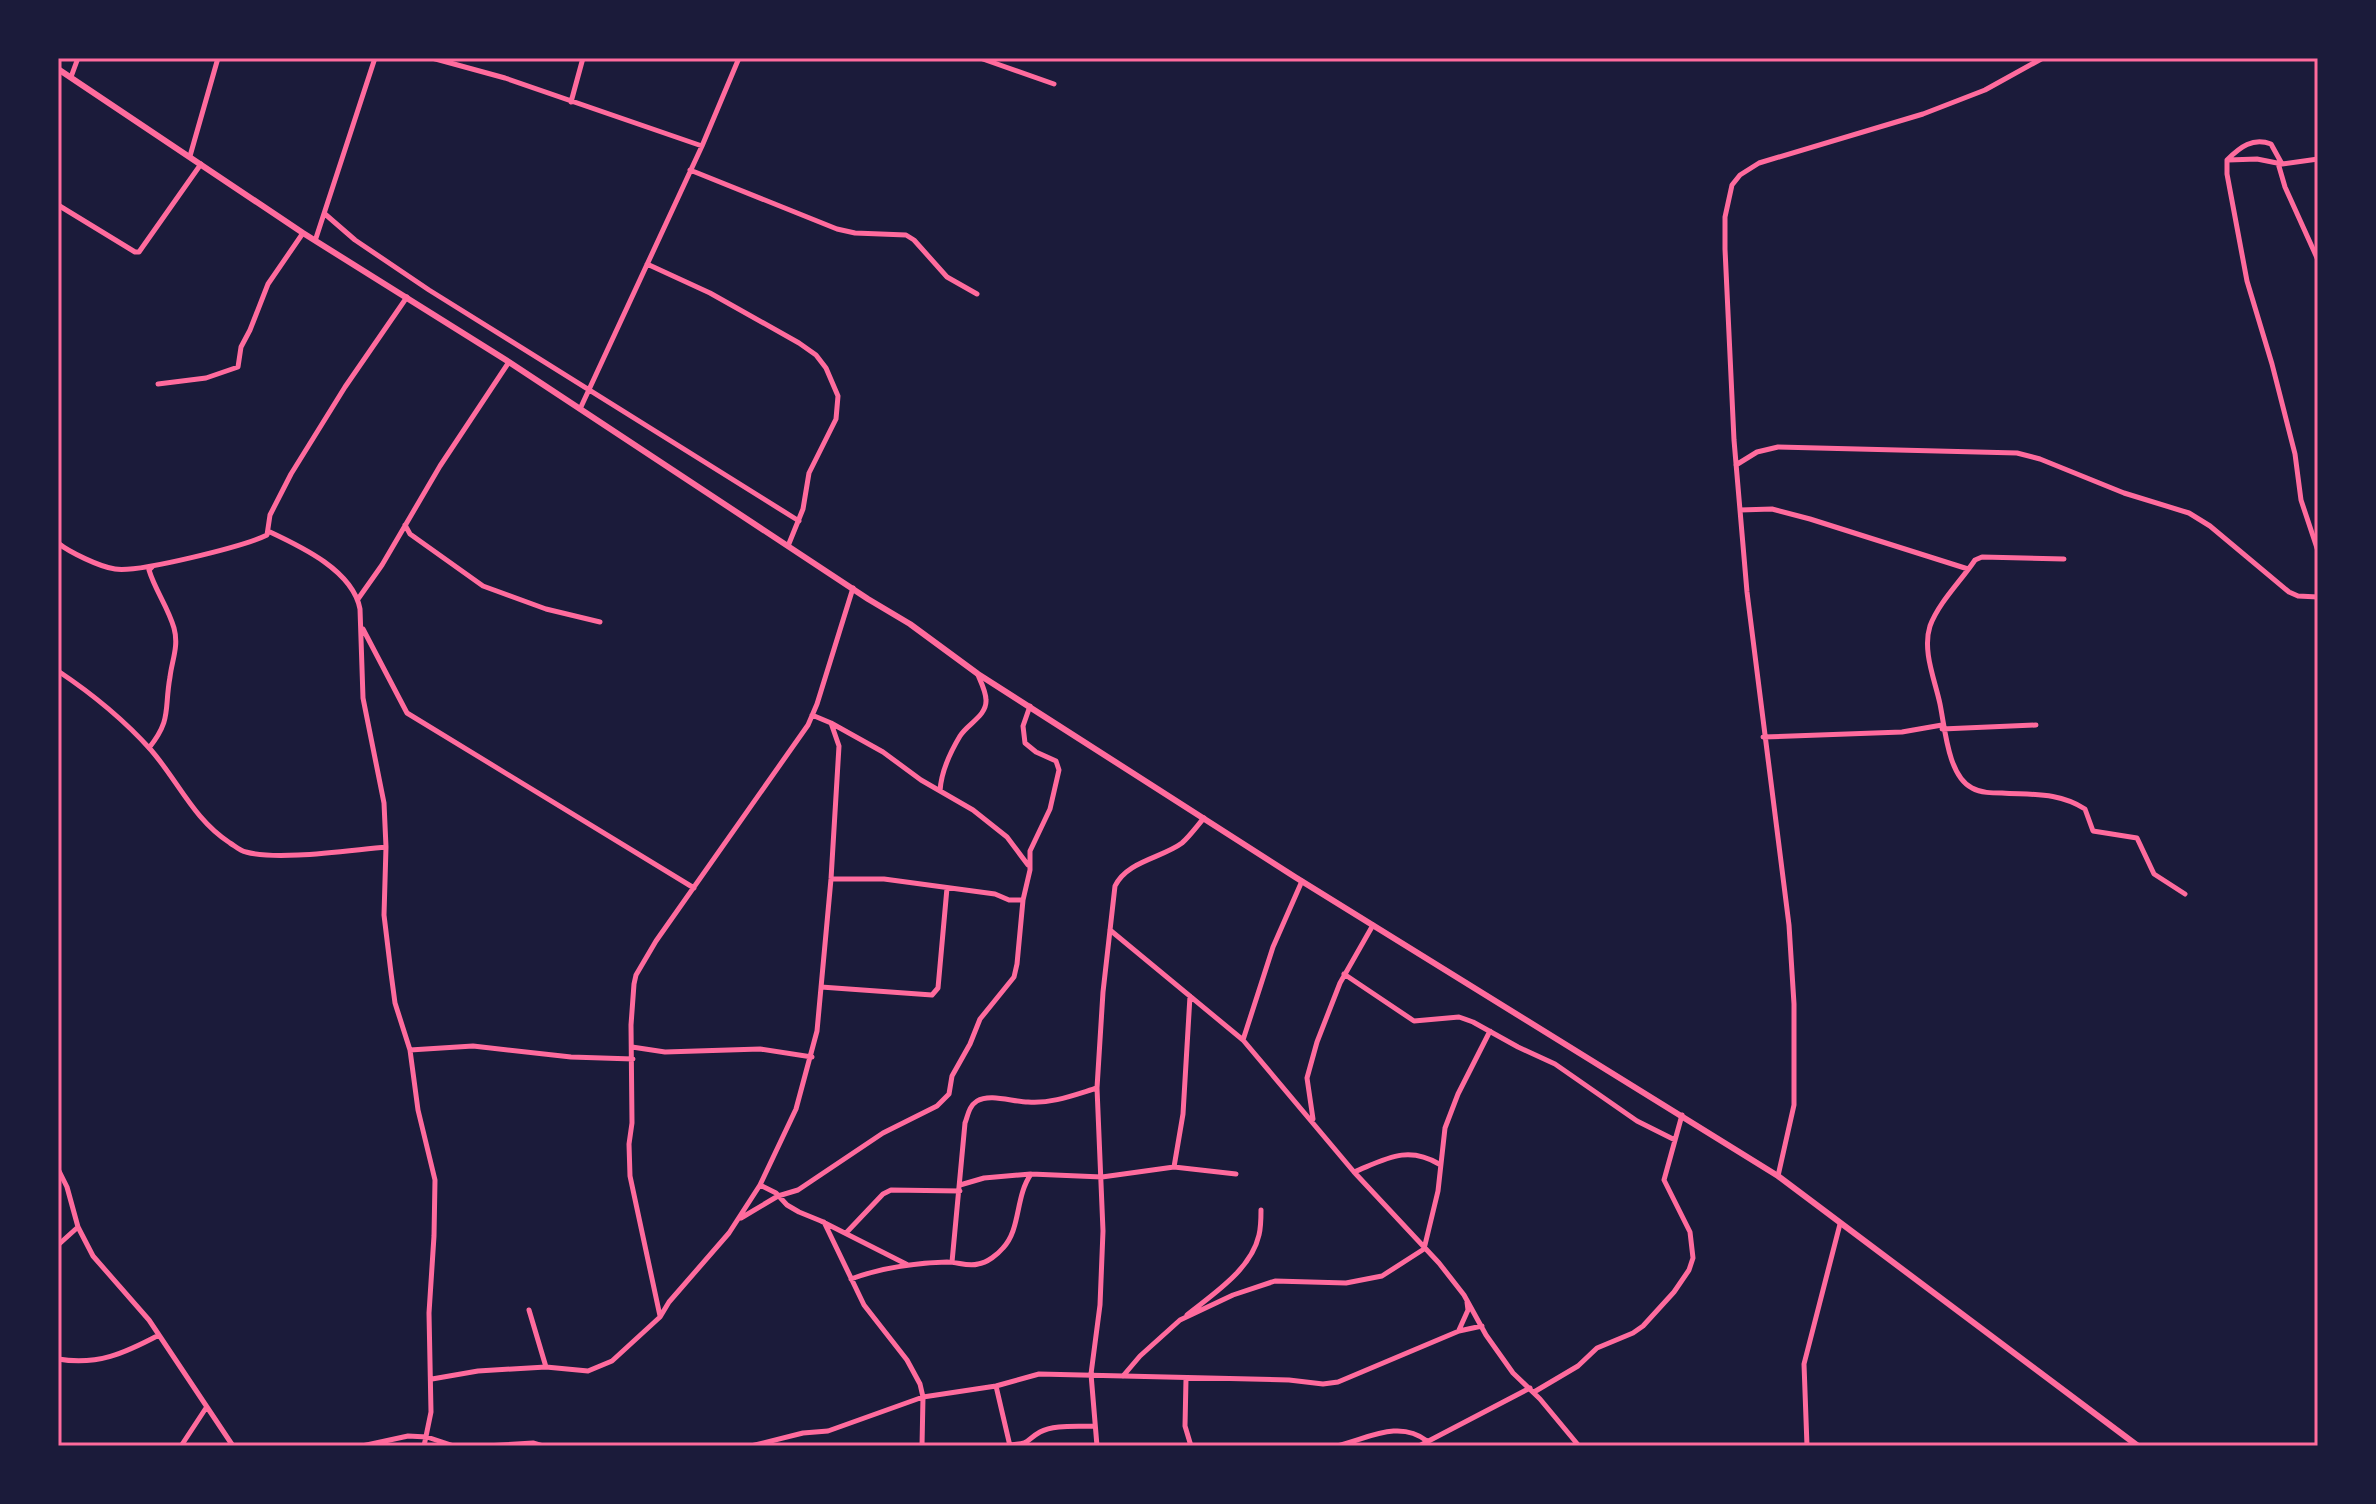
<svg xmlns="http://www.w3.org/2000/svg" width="2376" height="1504" viewBox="0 0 2376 1504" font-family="Raleway,sans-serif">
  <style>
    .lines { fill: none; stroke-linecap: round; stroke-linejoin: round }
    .minor { stroke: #ff6b9d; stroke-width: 5 }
    .tertiary { stroke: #ff6b9d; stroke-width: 6 }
    .neatline { fill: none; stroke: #ff6b9d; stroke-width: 3 }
  </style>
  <rect width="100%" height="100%" fill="#1b1b3a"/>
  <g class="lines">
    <path class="minor" d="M432 58 505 78 702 146
      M980 58 1054 84
      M71 77 78 58
      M571 102 583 58
      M190 156 218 58
      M2228 160 2257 159 2282 164 2318 159
      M2278 163 2285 187 2318 260
      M2282 164 2271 144C2253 137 2240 147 2227 160V174L2247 281 2272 364 2295 454 2301 500 2318 551
      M690 170 837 229 855 233 906 235 914 240 947 277 977 294
      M58 205 135 252H139L201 164
      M325 214 355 240 429 290 799 521
      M316 238 375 58
      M647 264 710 293 799 343 816 355 826 368 838 396 836 419 809 473 803 509 788 546
      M158 384 206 378 238 367 241 347 250 330 268 284 303 233
      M580 409 702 146 739 58
      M1736 465 1757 452 1778 447 2017 453 2040 459 2124 493 2189 513 2210 526 2289 592 2298 596 2318 597
      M1740 510 1772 509 1810 519 1968 569
      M405 525 410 534 483 586 546 609 600 622
      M270 532C302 547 353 571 360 609L363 698 384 803 386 847 384 915 391 973 395 1003 410 1050 418 1110 435 1180 434 1236 429 1313 431 1412 424 1446
      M58 543C69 552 100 567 115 569 138 573 245 546 267 535L270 515 291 474 345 387 407 297
      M2064 559 1982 557 1975 560C1961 581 1939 602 1930 626 1922 651 1935 680 1940 704 1945 728 1948 776 1972 788 1981 793 1992 793 2002 793 2033 795 2058 792 2085 809L2093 831 2137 838 2154 874 2185 894
      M358 599 382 565 440 466 509 362
      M363 629 407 713 694 888
      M58 671C91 693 125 721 151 750 178 781 194 820 230 843 235 846 240 851 246 852 278 861 350 850 386 847
      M831 723 883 752 921 780 973 810 1007 837 1028 865
      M1942 729 2036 725
      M1763 737 1902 732 1942 725
      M149 748C172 719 164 710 170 677 172 660 179 646 174 628 168 607 155 590 149 570L152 567
      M940 791C941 773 951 751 960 736 967 724 987 716 986 700 986 692 981 682 978 675
      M831 879H884L995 894 1009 900H1023
      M1110 930 1243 1040 1354 1172 1439 1263 1464 1295 1486 1335 1513 1373 1540 1399 1579 1446
      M1344 974 1414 1021 1459 1017 1473 1022 1518 1047 1555 1064 1637 1121 1675 1140
      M821 987 932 995 938 988 947 888
      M1243 1040 1273 947 1302 881
      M632 1047 665 1052 760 1049 812 1057
      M410 1050 473 1046 571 1057 633 1059
      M1313 1119 1307 1078 1317 1042 1340 983 1373 925
      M1174 1167 1236 1174
      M58 1169 67 1187 78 1227 93 1256 149 1320 233 1446
      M1354 1172C1386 1159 1407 1145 1439 1164
      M1778 1176 1794 1105V1004L1789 925 1747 592 1734 440 1725 249V217L1732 185 1740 175 1759 163 1923 114 1985 90 2043 58
      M760 1185 776 1193 787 1205 799 1212 821 1221 906 1264
      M960 1185 984 1178 1031 1174
      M741 1218 778 1196 798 1190 883 1133 937 1106 949 1094 952 1076 970 1044 980 1019 1014 977 1017 964 1023 900 1030 870V851L1050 809 1059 770 1056 761 1036 752 1025 743 1023 726 1030 706
      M824 1222 864 1305 907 1360 920 1384 923 1397 922 1446
      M846 1233 883 1194 891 1190 960 1191
      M58 1245 78 1227
      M952 1262 965 1123C968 1115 969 1106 977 1101 990 1093 1013 1102 1028 1102 1051 1104 1074 1095 1097 1088
      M851 1279C883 1267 913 1263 947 1262 958 1262 968 1267 978 1264 987 1263 998 1254 1003 1248 1021 1229 1015 1197 1031 1174L1102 1177 1174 1167 1183 1114 1190 996
      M529 1310 546 1367
      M1187 1315C1213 1294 1251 1270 1259 1235 1261 1227 1261 1218 1261 1210
      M660 1316 630 1176 629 1144 632 1123 631 1025 634 984 636 975 656 941 808 725 817 704 853 588
      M1459 1330 1468 1310 1467 1302
      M58 1359C97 1366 125 1353 159 1335
      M1123 1376 1140 1356 1180 1320 1233 1295 1275 1281 1346 1283 1382 1276 1424 1249 1438 1191 1445 1128 1458 1094 1490 1031
      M432 1379 478 1371 546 1367 588 1371 612 1361 660 1317 669 1302 729 1233 760 1185 796 1109 817 1031 831 879 839 746 831 723 812 715
      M1186 1379 1185 1426 1191 1446
      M996 1386 1010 1446
      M1534 1392 1578 1366 1597 1348 1633 1333 1643 1326 1674 1292 1689 1270 1693 1258 1690 1232 1664 1180 1682 1115
      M1010 1445C1033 1443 1024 1441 1040 1432 1054 1424 1079 1427 1094 1426
      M181 1446 206 1408
      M362 1446 408 1436 427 1437 454 1446
      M486 1446 533 1443 543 1446
      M751 1446 803 1433 828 1431 923 1397 996 1386 1039 1374 1289 1380 1323 1384 1338 1382 1459 1331 1482 1326
      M1097 1446 1091 1374 1100 1305 1103 1231 1097 1088 1103 992 1115 886C1127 861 1162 858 1182 843 1190 836 1197 826 1204 818
      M1336 1446C1367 1439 1399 1419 1427 1441
      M1419 1446 1530 1388
      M1807 1446 1804 1364 1840 1224"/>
    <path class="tertiary" d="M58 69 303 233 509 362 868 599 910 624 978 674 1295 877 1778 1176 2138 1446"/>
  </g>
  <rect width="2376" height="1504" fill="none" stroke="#1b1b3a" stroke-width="120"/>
  <rect x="60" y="60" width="2256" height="1384" class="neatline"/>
</svg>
